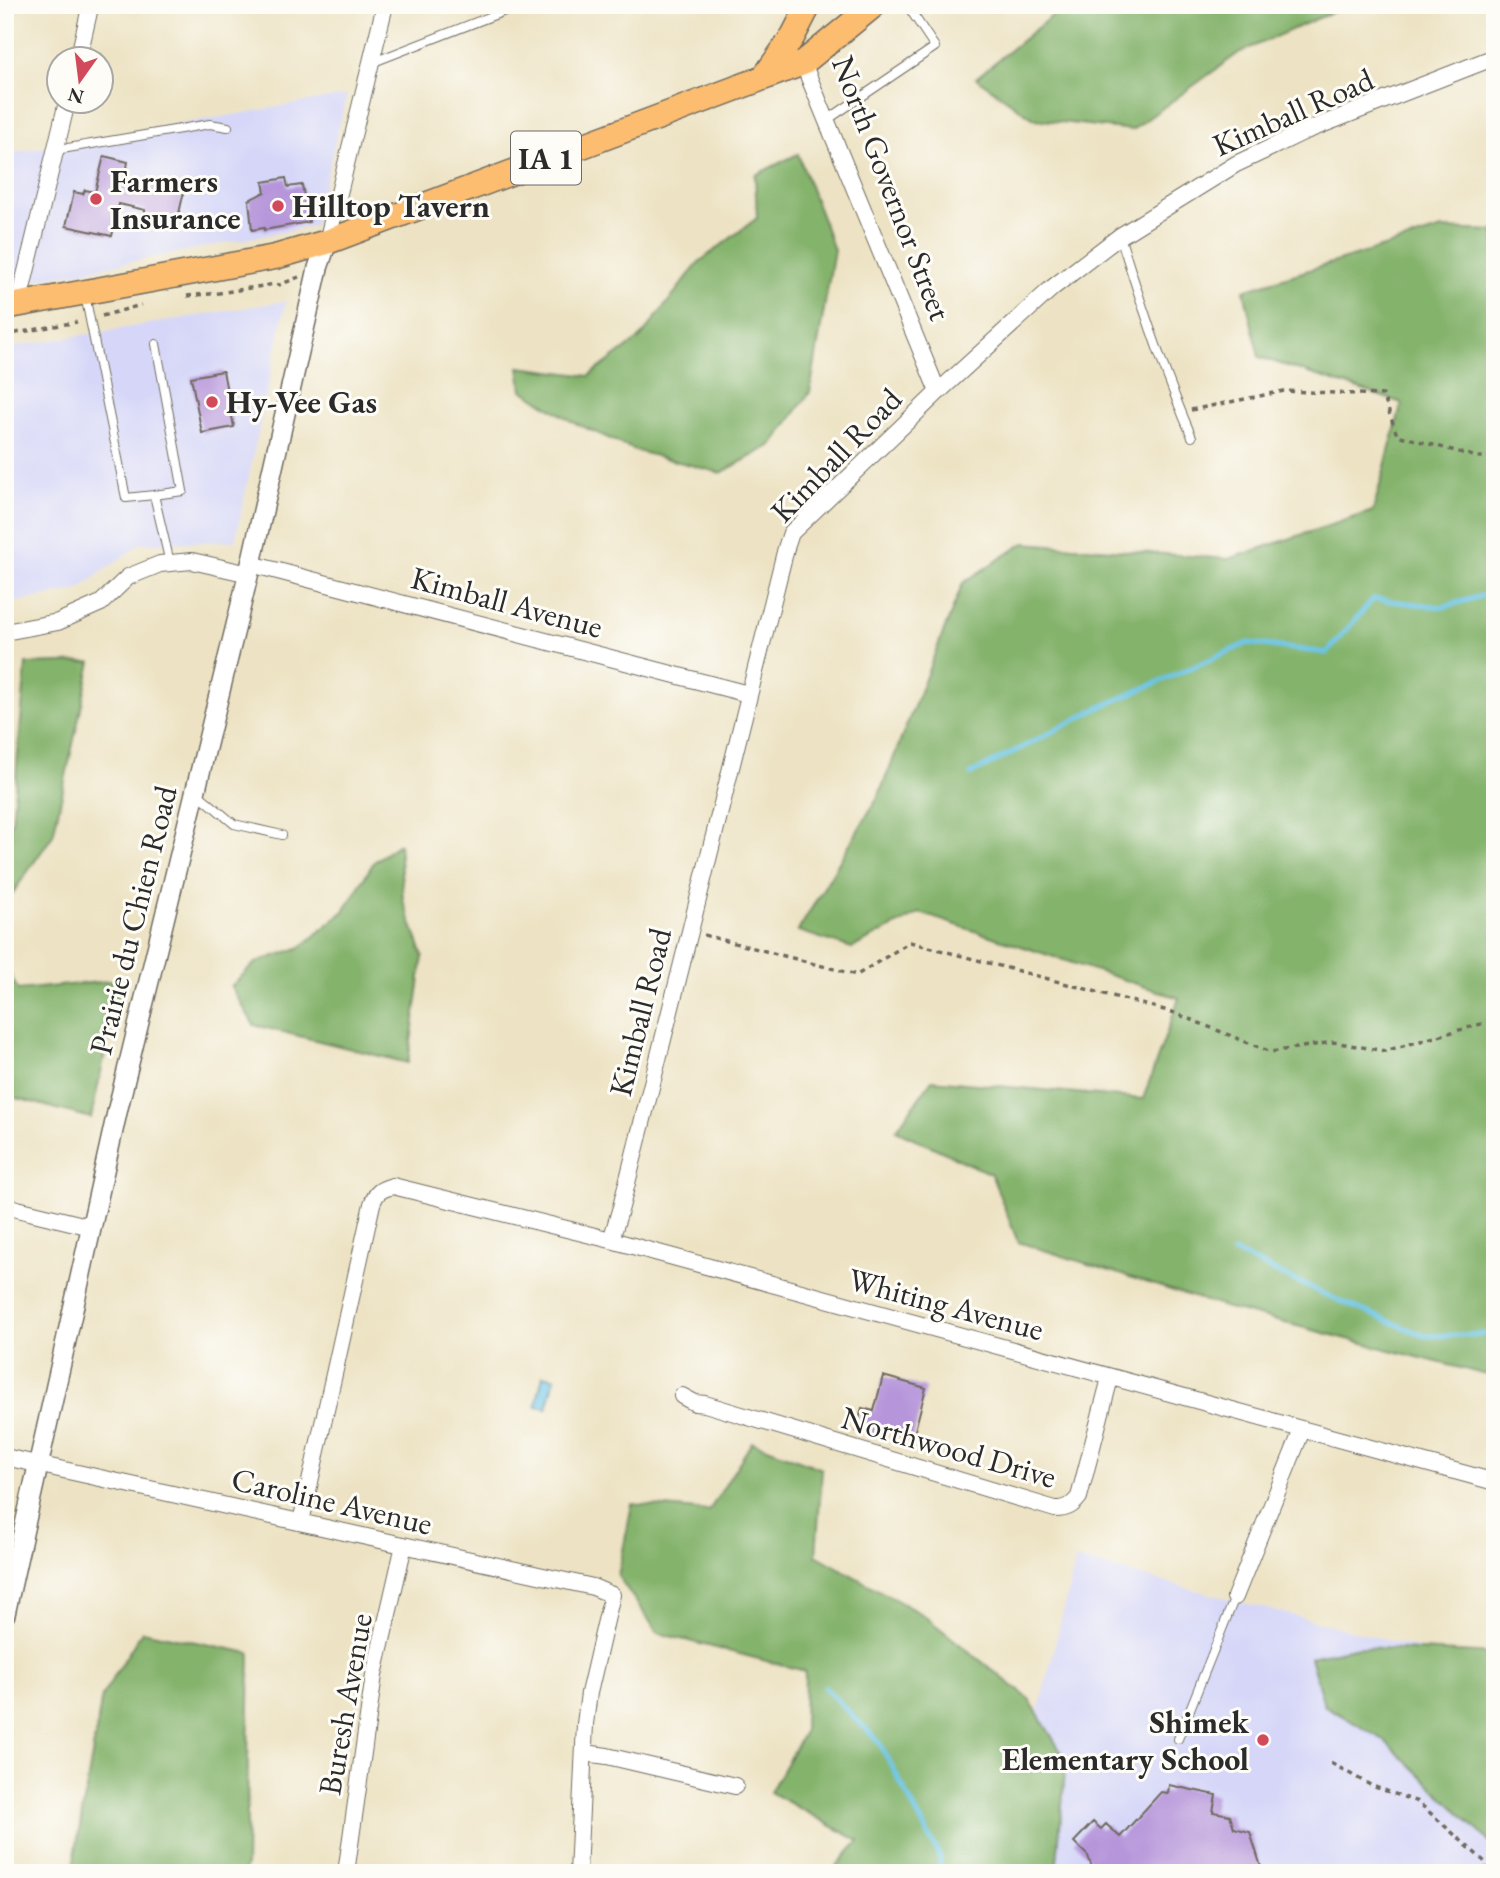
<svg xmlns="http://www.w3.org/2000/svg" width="1500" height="1878" viewBox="0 0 1500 1878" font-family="'EB Garamond',serif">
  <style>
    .built { fill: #d6d7f8 }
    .forest { fill: #84b36c; stroke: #586f4c; stroke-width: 2 }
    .water { fill: #69c5e7; stroke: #4a7889; stroke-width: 2 }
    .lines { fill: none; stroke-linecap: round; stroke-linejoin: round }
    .stream { stroke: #69c5e7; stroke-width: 5 }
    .building { fill: #b695da }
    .service-casing { stroke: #6f6b61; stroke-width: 10 }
    .minor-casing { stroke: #6f6b61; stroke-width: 18 }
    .tertiary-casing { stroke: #6f6b61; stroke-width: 22 }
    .primary-casing { stroke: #6f6b61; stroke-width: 27 }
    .path { stroke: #6f6b61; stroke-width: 3.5; stroke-dasharray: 5 5; stroke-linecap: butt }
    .service { stroke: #fff; stroke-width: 8 }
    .minor { stroke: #fff; stroke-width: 16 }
    .tertiary { stroke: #fff; stroke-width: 19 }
    .primary { stroke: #fcbd6f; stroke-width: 24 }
    .poi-dot { fill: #d1495b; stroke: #fdfcf7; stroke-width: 2.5 }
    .labels { text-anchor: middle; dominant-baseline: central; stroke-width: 6; stroke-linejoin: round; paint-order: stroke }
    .shield { fill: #fdfcf7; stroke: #6a6a68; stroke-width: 2 }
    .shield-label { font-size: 30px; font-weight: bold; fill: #2b2b2b }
    .street-label { font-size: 32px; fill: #2b2b2b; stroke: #fdfcf7 }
    .poi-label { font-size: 32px; font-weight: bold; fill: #2b2b2b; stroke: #fdfcf7; text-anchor: start }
  </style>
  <rect width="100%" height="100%" fill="#fdfcf7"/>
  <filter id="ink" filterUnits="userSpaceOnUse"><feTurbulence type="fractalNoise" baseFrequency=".0143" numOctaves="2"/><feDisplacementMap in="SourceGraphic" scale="14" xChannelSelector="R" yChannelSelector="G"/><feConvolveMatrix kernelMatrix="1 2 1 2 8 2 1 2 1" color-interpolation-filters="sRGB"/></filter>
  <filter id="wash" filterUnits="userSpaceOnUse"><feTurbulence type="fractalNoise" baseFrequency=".00686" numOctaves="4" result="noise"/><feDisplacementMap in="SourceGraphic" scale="28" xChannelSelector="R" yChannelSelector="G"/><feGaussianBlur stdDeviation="1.57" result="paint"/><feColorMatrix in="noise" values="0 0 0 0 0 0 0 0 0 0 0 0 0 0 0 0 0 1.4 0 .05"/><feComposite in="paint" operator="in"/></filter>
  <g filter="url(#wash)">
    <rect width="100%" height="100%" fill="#ede3c4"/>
    <path class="built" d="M347 95 314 226 5 286V154Z
      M286 301 235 541 141 543 78 590 5 604V348Z
      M1076 1559 1495 1668V1873H999Z"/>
    <path class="forest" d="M1065 5H1349L1240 52 1132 130 1034 119 976 78Z
      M798 154 834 250 810 392 772 445 721 473 637 451 573 422 522 390 519 367 589 376 641 337 698 263 757 218 755 175Z
      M1442 229 1495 231V1377L1231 1309 1018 1242 991 1174 896 1130 932 1080 1143 1099 1179 998 920 913 852 948 798 931 879 795 963 583 1024 543 1229 559 1373 511 1402 403 1259 357 1244 290Z
      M91 662 53 835 5 904V829L12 822 26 664Z
      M399 844 403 900 423 956 408 1063 254 1025 231 987 255 963 301 947 344 911 374 862Z
      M5 965 18 990 121 980 91 1118 5 1095Z
      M752 1442 822 1469 816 1555 923 1615 1029 1699 1066 1760 1056 1873H830L859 1841 770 1792 804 1732 805 1671 658 1633 618 1576 632 1504 709 1511Z
      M142 1631 250 1653 246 1866 243 1873H72L102 1696Z
      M1359 1647 1495 1654V1847L1385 1741 1324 1705 1310 1657Z"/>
    <path class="water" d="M543 1375 555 1378 547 1408 536 1406Z"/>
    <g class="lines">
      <path class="stream" d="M971 774 1096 709 1248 643 1327 653 1373 599 1443 607 1495 592
        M1234 1252 1335 1299 1425 1336 1495 1334
        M825 1688 879 1742 940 1857 939 1873"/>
    </g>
    <g id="blocks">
      <path class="building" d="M104 156 128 162 125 178 184 191 178 218 145 214V210L119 204 112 236 66 226 74 192 83 194 85 190 95 192Z
        M286 178 288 187 302 185 309 222 264 230V228L252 230 249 200 265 192 263 182Z
        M223 371 234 427 202 433 191 377Z
        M883 1376 926 1388 913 1438 880 1429 878 1437 856 1431 862 1408 874 1411Z
        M1169 1785 1216 1795 1213 1812 1230 1815 1234 1828 1250 1832 1263 1873H1094L1088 1856 1074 1842 1093 1822 1101 1829 1106 1824 1120 1837 1161 1792 1168 1793Z"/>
    </g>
  </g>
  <g filter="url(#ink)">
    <use href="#blocks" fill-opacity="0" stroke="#6f6b61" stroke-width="2"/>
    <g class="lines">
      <g class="service-casing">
        <path id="service" d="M371 63 520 5
          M827 120 935 47 907 5
          M56 150 210 124 228 127
          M1120 236C1141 304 1163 371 1192 437
          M85 295 126 498 154 495 170 563
          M154 495 183 491 156 344
          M196 792 234 824 282 835
          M1178 1739 1235 1597"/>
      </g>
      <g class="minor-casing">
        <path id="minor" d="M78 60 89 12
          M803 63 938 392
          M327 242 385 5
          M18 305 67 102
          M251 564 748 694
          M5 632 58 622 101 603 128 577 160 564 192 561 249 574
          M5 1206 91 1227
          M611 1240 621 1207 786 548 791 533 938 392 1052 288 1120 236 1236 164 1270 148 1303 132 1495 57
          M682 1396 695 1403 705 1404 1055 1509C1067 1509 1072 1506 1079 1497L1110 1378
          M5 1457 593 1587 612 1595 589 1693 585 1724 578 1873
          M301 1522 372 1204C376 1192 381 1189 393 1186L611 1240 1495 1482
          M1235 1597 1302 1430
          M585 1753 607 1756 735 1786
          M346 1873 374 1675 404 1545"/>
      </g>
      <g class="tertiary-casing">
        <path id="tertiary" d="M5 1614 118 1108 251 564 318 268 327 242"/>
      </g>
      <g class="primary-casing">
        <path id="primary" d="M765 76 793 36 809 5
          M5 307 275 257 327 242 803 63 874 5"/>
      </g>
      <path class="path" d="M187 296 219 293 275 284 279 285 299 277
        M102 316 141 305
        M5 335 77 322
        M1191 410 1284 391 1383 395 1397 435 1477 457H1495
        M704 935 857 975 910 942 1172 1012 1271 1052 1333 1042 1385 1051 1495 1020
        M1331 1763 1372 1786 1418 1802 1485 1862 1487 1873"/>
      <use href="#service" class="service"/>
      <use href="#minor" class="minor"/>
      <use href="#tertiary" class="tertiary"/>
      <use href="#primary" class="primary"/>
    </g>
  </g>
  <g class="poi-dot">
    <circle cx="96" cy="199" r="7"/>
    <circle cx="278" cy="206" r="7"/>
    <circle cx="212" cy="402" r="7"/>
    <circle cx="1263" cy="1740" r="7"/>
  </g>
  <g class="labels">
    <rect class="shield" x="511" y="131.5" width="70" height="53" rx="5"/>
    <g class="shield-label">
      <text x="546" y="158">IA 1</text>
    </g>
    <g class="street-label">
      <text transform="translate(1293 112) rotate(-24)">Kimball Road</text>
      <text transform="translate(892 188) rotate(69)">North Governor Street</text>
      <text transform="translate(836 455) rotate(-46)">Kimball Road</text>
      <text transform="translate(507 602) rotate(15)">Kimball Avenue</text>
      <text transform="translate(133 920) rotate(-76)">Prairie du Chien Road</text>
      <text transform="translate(640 1012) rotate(-76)">Kimball Road</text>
      <text transform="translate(946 1304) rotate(15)">Whiting Avenue</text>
      <text transform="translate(949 1447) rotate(16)">Northwood Drive</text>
      <text transform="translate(332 1501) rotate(13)">Caroline Avenue</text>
      <text transform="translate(345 1704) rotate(-80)">Buresh Avenue</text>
    </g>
    <g class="poi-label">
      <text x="110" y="181">Farmers<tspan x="110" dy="37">Insurance</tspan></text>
      <text x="292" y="206">Hilltop Tavern</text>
      <text x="226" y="402">Hy-Vee Gas</text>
      <text x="1249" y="1722" text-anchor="end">Shimek<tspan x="1249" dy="37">Elementary School</tspan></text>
    </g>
  </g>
  <rect width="1500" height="1878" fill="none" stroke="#fdfcf7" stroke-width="28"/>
  <g transform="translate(80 80) rotate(194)"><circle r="33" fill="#fdfcf7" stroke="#a9a8a5" stroke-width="2"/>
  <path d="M0-5L12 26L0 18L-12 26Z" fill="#d1495b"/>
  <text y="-10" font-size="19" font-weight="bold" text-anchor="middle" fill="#2b2b2b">N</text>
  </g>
</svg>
